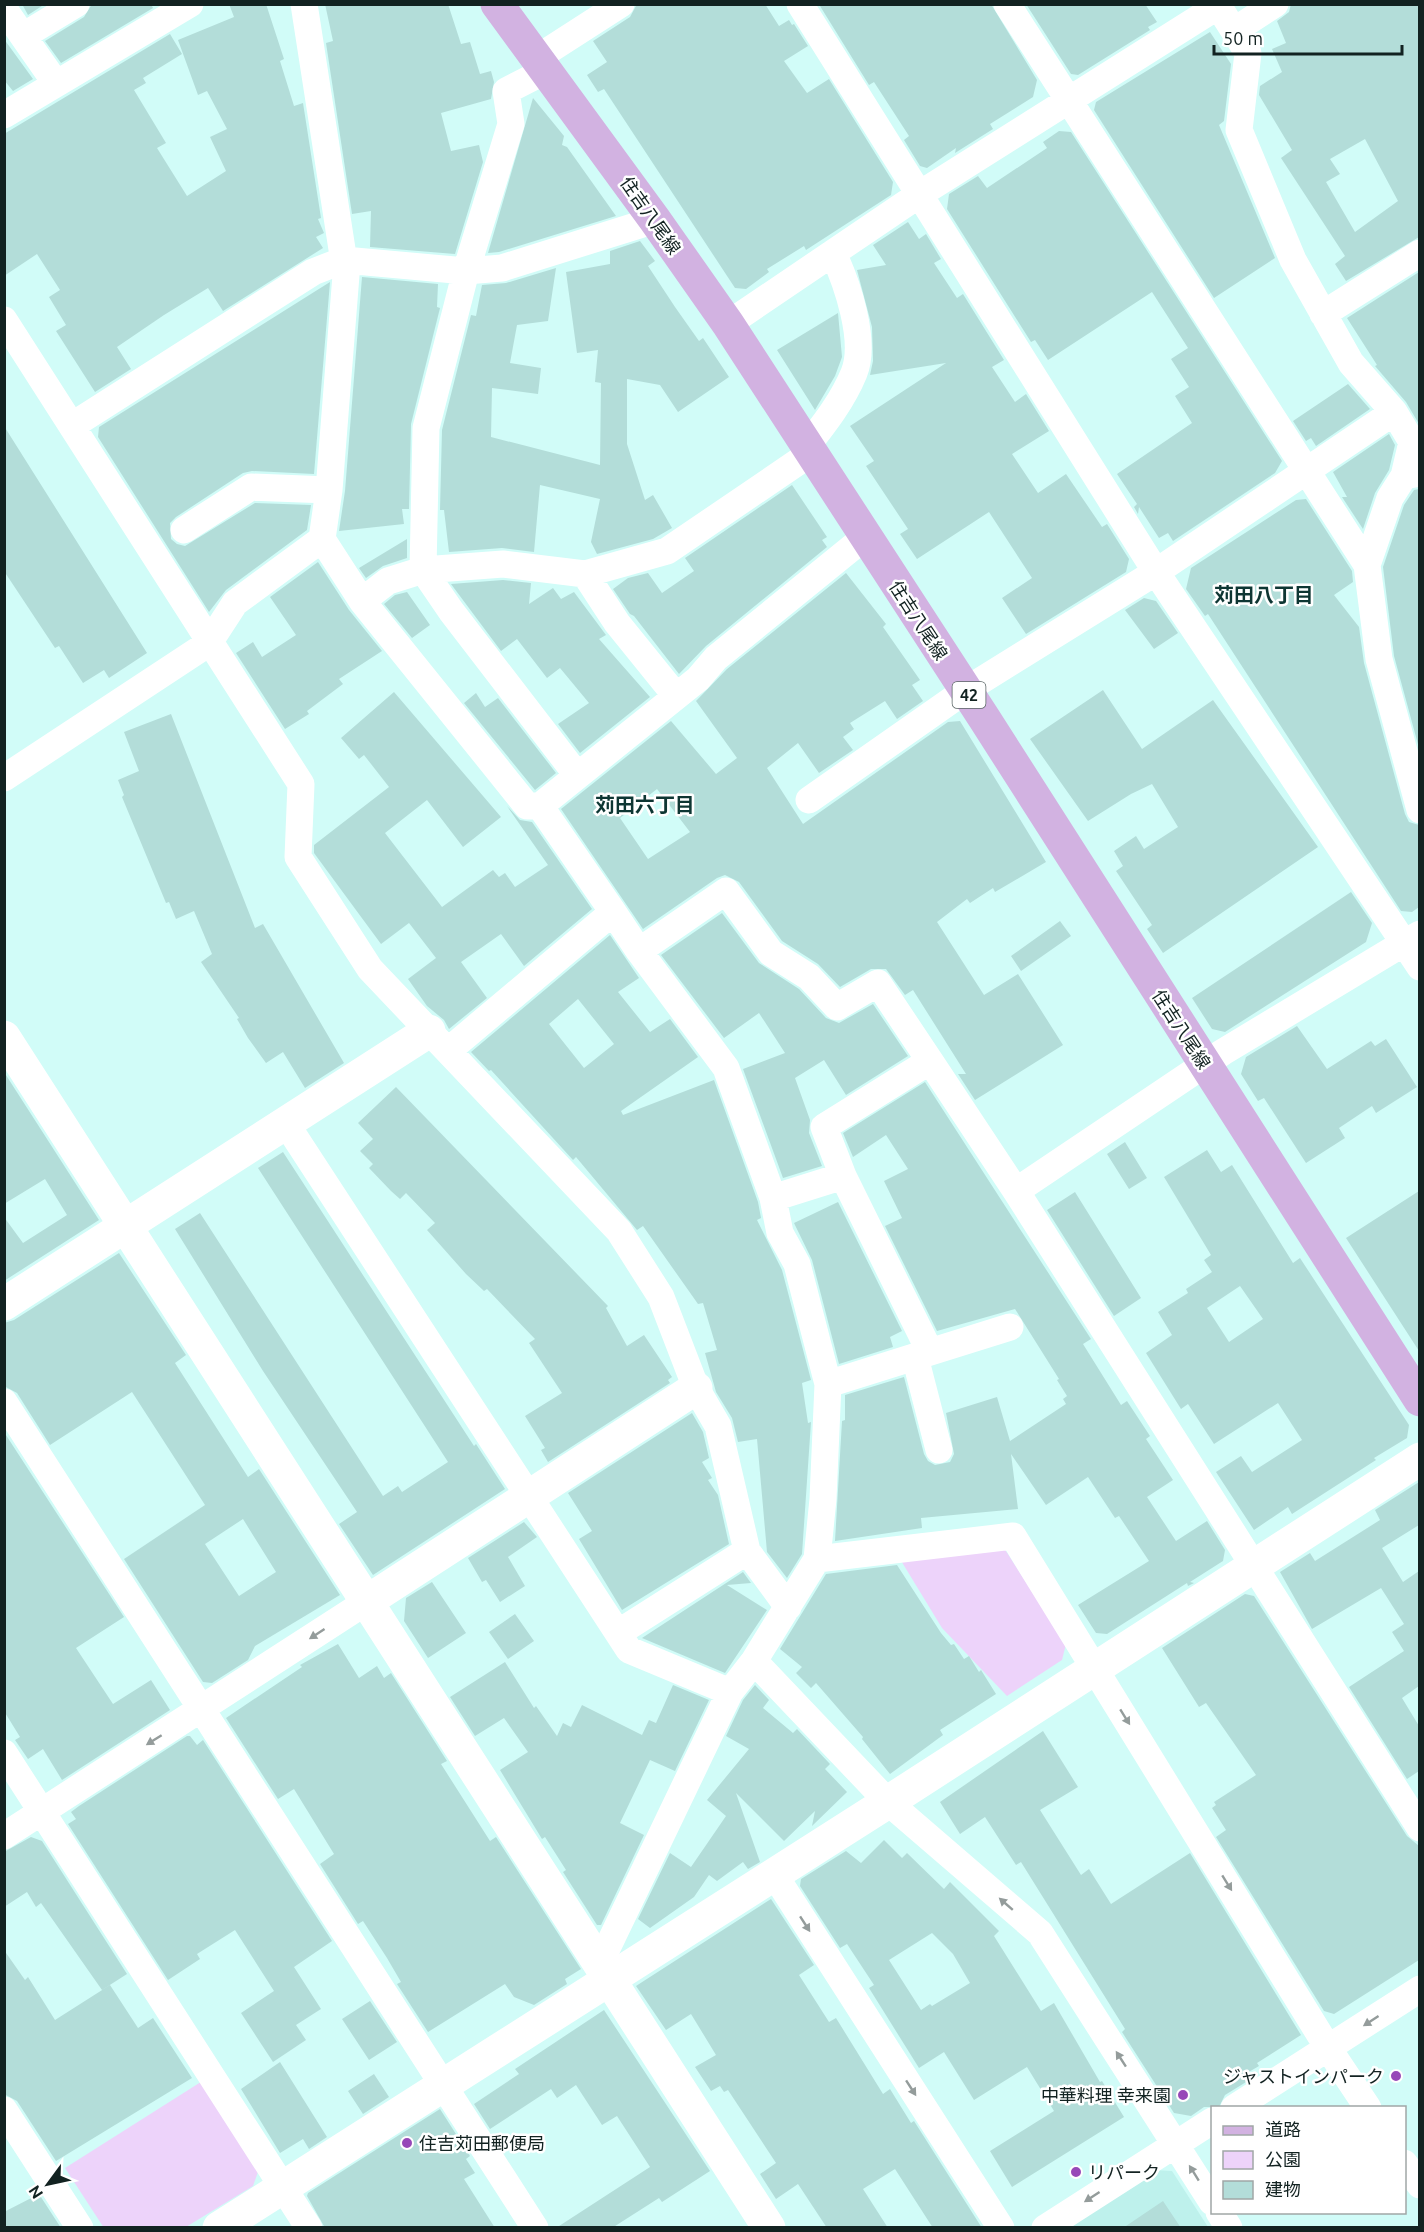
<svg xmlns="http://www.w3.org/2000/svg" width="1424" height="2232" viewBox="0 0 1424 2232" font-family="Ubuntu,'Noto Sans JP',sans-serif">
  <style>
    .built { fill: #bef1ec }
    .green { fill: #edd3fa }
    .building { fill: #b3ddd9; fill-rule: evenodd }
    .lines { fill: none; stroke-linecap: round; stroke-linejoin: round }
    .minor { stroke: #fff; stroke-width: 27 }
    .tertiary { stroke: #fff; stroke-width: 33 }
    .primary { stroke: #d2b2e1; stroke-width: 33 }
    .oneway { fill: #949c9b }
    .poi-dot { fill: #9748b8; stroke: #fff; stroke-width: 2 }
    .labels { text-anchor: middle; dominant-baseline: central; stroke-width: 5; stroke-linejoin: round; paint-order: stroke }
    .shield { fill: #fff; stroke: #596464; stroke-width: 1.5 }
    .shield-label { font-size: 16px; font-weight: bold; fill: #122221 }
    .street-label { font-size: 18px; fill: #122221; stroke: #fff }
    .poi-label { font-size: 18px; fill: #122221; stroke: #fff; text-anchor: end }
    .neighbourhood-label { font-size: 20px; font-weight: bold; fill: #0e3633; stroke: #fff }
  </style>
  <rect width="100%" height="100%" fill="#d1fcf8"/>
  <path class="built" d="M1154 2170 1172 2171 1208 2227 1066 2228Z"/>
  <path class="green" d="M1002 1545 1066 1644 1062 1660 1007 1696 942 1628 900 1559Z
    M204 2080 259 2169 253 2186 186 2227 104 2228 65 2168Z"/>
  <path class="building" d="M22 4H45L28 15Z
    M92 4H151L153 8 61 63 45 41 84 17Z
    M229 4H266L284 59 280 61 294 106 303 103 321 218 318 219 324 233 316 237 323 248 223 311 208 288 164 315 117 347 131 369 95 392 56 331 66 325 49 297 60 290 37 254 4 276V134L170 34 182 54 143 78 146 83 134 90 166 143 157 148 187 196 226 171 210 137 227 129 207 91 198 95 178 40 234 17Z
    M325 4H448L461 44 470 42 480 74 491 71 494 82 491 99 441 113 451 151 479 145 483 162 455 254 370 247 371 211 352 214 326 43 333 41Z
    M637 4H765L779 26 789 20 792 25 794 24 808 46 784 61 807 93 829 79 893 182 891 195 806 250 804 246 767 269 769 272 746 289 735 288 604 89 598 92 587 75 607 62 593 41 630 17Z
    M823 4H991L1037 80 1033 97 990 124 993 129 955 153 956 148 927 168 920 166 904 140 909 136 874 82 869 85 820 6Z
    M1026 4H1145L1157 22 1148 27 1150 30 1078 75 1071 74Z
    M1291 4H1419V237L1346 281 1335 264 1345 256 1281 158 1292 150 1259 95 1260 86 1282 72 1272 49 1286 43 1277 21 1289 12ZM1365 139 1398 201 1355 232 1326 182 1340 174 1330 159Z
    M1210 32 1231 64 1224 121 1219 125 1275 258 1214 298 1094 110 1096 102Z
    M4 39 33 79 13 91 4 80Z
    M533 98 564 136 562 145 567 147 616 216 499 252 488 253Z
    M1059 131 1071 132 1282 461 1275 473 1173 541 1168 533 1159 538 1139 507 1138 514 1134 507 1137 504 1117 474 1192 423 1175 396 1189 387 1171 359 1188 348 1152 292 1048 360 1035 340 1031 342 947 209 949 194 978 176 987 188 1047 148 1043 142Z
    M908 222 919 239 926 234 941 259 934 263 957 298 963 294 1004 360 992 367 1015 402 1026 394 1049 431 1012 454 1038 493 1066 474 1102 527 1107 524 1129 559 1126 572 1026 634 1002 598 1032 578 989 512 917 559 900 534 908 529 866 466 874 461 850 426 946 363 870 375 873 361 872 327 857 270 886 265 873 245Z
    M640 241 655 261 648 266 675 307 699 341 703 338 729 377 678 412 660 385 627 379V444L645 500 653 495 672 528 653 539 597 554 591 542 600 499 540 485 534 552 502 548 449 552 444 510H440L442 430 471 315 476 316 482 285 506 283 556 268 548 321 517 325 510 363 541 368 538 394 492 388 491 437 600 465 601 383 595 382 598 350 577 353 566 272 610 264V251Z
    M1419 272V424L1406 402 1375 366 1377 365 1347 318Z
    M362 277 438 284 437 307 440 308 411 424 409 509H402L404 524 339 531 345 491Z
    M330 282 314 474 252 471 243 473 176 517 170 523 171 539 177 544 185 546 255 503 311 505 307 530 226 590 209 612 98 437 99 427Z
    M838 313 842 357 835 376 815 410 777 350Z
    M1348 384 1370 409 1316 446 1311 438 1306 441 1293 421Z
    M4 426 147 653 109 678 104 670 83 683 59 646 55 648 4 571Z
    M1389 434 1395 445 1389 470 1375 493 1363 529 1342 497H1347L1333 472Z
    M792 485 827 537 822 540 827 547 706 646 679 674 634 616 630 614 613 589 628 578 648 573 662 593 694 571 685 558Z
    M1419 489V748L1394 656 1383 567 1404 505 1414 490Z
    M1306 499 1352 571 1353 582 1334 595 1359 627 1364 663 1405 814 1409 822 1419 825V907L1412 912 1401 911 1208 614 1205 616 1186 589 1191 568 1296 500Z
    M407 539V558L383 566 366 578 359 568Z
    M318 562 349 610 382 651 339 679 343 684 307 711 309 714 285 729 236 653 253 642 262 657 296 635 270 597Z
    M846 573 886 624 883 627 920 680 912 685 923 701 897 719 885 701 850 723 854 729 843 737 853 750 819 773 798 743 767 768 803 824 948 722 960 721 1046 862 995 892 993 888 970 903 967 899 937 922 984 995 1018 974 1063 1045 975 1100 958 1074H966L913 990 905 995 886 969H871L840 987 818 964 782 941 739 882 725 875 717 878 643 929 561 809 671 721 716 774 737 758 696 701 727 669ZM657 789 690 832 648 859 620 818Z
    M503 580 531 583 529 604 553 588 561 599 574 592 606 635 599 639 650 697 580 753 558 724 589 703 560 668 547 678 517 639 501 651 451 584Z
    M407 592 430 625 412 638 384 604 395 595Z
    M1144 598 1156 601 1178 633 1154 649 1125 610Z
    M1103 690 1142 749 1213 700 1318 847 1163 953 1147 929 1152 925 1116 871 1123 866 1114 851 1136 836 1144 849 1178 827 1152 784 1131 794 1088 821 1030 739Z
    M394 692 501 817 463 847 427 800 385 833 442 907 493 870 499 877 505 873 515 887 548 865 507 806 520 820 532 822 592 909 524 966 501 934 461 962 487 998 449 1029 444 1020 427 1006 408 979 436 958 409 923 381 944 314 853V845L389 787 364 755 359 759 341 738Z
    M476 693 485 707 498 698 556 773 535 790 464 703Z
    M171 714 255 928 263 924 344 1063 305 1088 283 1052 266 1063 248 1038 237 1019 239 1018 201 962 212 954 194 911 176 919 169 902 166 903 122 797 124 795 118 780 139 771 124 732Z
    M1351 892 1372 923 1366 942 1225 1032 1212 1029 1192 998Z
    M722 913 759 963 799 989 826 1018 839 1023 873 1004 908 1056 846 1095 824 1060 795 1078 810 1120 809 1133 822 1166 783 1178 743 1069 785 1053 759 1013 724 1038 661 955Z
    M1060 921 1071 936 1021 971 1011 956Z
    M610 935 639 978 618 992 650 1032 670 1019 698 1057 621 1111 623 1115 714 1080 758 1202 761 1218 757 1220 782 1270 811 1380 802 1383 808 1423 811 1422 802 1554 787 1578 767 1552 757 1439 738 1442 732 1418 716 1392 705 1353 717 1350 703 1303 698 1304 643 1226 637 1230 576 1157 573 1160 491 1070 489 1071 471 1052ZM578 999 614 1044 584 1068 549 1024Z
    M1297 1026 1327 1069 1371 1041 1375 1046 1386 1039 1417 1087 1376 1113 1372 1106 1339 1128 1345 1138 1306 1163 1264 1098 1258 1101 1241 1074 1246 1057Z
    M4 1072 99 1220 4 1281V1217L23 1243 67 1215 45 1179 4 1204Z
    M925 1082 1091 1339 1083 1344 1121 1405 1127 1401 1150 1436 1146 1439 1173 1480 1147 1497 1176 1541 1207 1521 1225 1550 1223 1561 1190 1582 1194 1583 1188 1586 1187 1583 1107 1634 1096 1633 1078 1605 1149 1561 1119 1516 1115 1518 1088 1477 1046 1505 1011 1454 1018 1509 921 1518 922 1528 835 1541 842 1421 845 1420V1395L904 1377 924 1454 928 1461 935 1465 950 1462 954 1454 946 1413 997 1397 1010 1441 1066 1404 1063 1399 1067 1396 1057 1380 1059 1379 1015 1309 937 1331 885 1226 902 1218 884 1181 908 1169 886 1135 853 1157 843 1133Z
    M396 1087 608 1306 606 1308 627 1346 644 1335 672 1377 668 1380 670 1383 548 1462 541 1450 545 1448 525 1416 562 1393 529 1343 535 1339 487 1289 484 1291 466 1274 427 1230 435 1223 406 1193 400 1199 391 1191 369 1168 373 1164 360 1151 373 1139 358 1123Z
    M1125 1142 1147 1178 1129 1189 1107 1154Z
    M1207 1150 1221 1172 1232 1165 1293 1263 1300 1258 1409 1425 1407 1438 1374 1458 1376 1460 1292 1514 1288 1507 1254 1530 1216 1472 1241 1456 1252 1472 1302 1440 1278 1403 1214 1444 1188 1404 1181 1409 1146 1353 1172 1335 1158 1312 1188 1293 1186 1289 1212 1272 1204 1260 1211 1255 1164 1177ZM1240 1286 1263 1319 1229 1342 1207 1308Z
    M283 1152 474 1446 476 1444 505 1489 373 1575 339 1524 357 1512 263 1371 175 1229 200 1213 383 1496 398 1486 402 1492 448 1462 258 1168Z
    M1419 1191V1351L1346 1238Z
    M1075 1192 1141 1298 1114 1316 1047 1210Z
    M838 1202 902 1331 890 1337 893 1347 839 1364 812 1260 794 1223Z
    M119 1253 186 1355 175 1363 248 1477 259 1469 340 1595 255 1646 248 1660 212 1683 203 1682 124 1559 205 1505 132 1392 50 1445 17 1393 4 1386V1323L14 1320ZM243 1519 276 1572 239 1596 205 1544Z
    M692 1413 703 1432 709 1458 702 1462 712 1478 708 1480 718 1495 729 1544 622 1610 579 1539 592 1531 568 1493Z
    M4 1432 124 1617 76 1648 113 1704 151 1680 170 1710 62 1780 43 1749 28 1759 15 1740 20 1737 4 1711Z
    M1419 1482V1525L1382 1548 1403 1582 1419 1571V1686L1402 1698 1419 1726V1771L1407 1779 1349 1687 1404 1651 1392 1632 1404 1624 1381 1588 1312 1629 1280 1572 1310 1553 1315 1561 1380 1520 1375 1510Z
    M524 1522 537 1537 508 1557 525 1586 500 1602 486 1580 482 1582 468 1558Z
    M897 1565 941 1633 951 1645 954 1644 964 1659 969 1656 979 1672 981 1670 996 1694 940 1730 943 1735 890 1774 862 1739 863 1737 816 1683 811 1688 796 1673 802 1667 780 1649 826 1574Z
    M743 1572 751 1583 727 1585 767 1610 725 1673 642 1638Z
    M432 1582 466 1633 428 1658 404 1621 406 1598Z
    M1245 1594 1254 1596 1407 1836 1419 1846V1960L1334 2014 1324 2011 1216 1837 1226 1830 1212 1808 1216 1805 1214 1802 1256 1775 1206 1703 1199 1707 1162 1648Z
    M515 1614 534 1641 508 1659 489 1632Z
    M338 1644 359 1678 377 1666 384 1678 391 1673 447 1761 441 1764 490 1841 496 1837 581 1969 565 1979 567 1984 534 2005 514 1997 505 1984 428 2032 397 1984 401 1982 387 1958 363 1921 358 1924 320 1864 334 1854 294 1789 278 1799 226 1718 302 1667 300 1665Z
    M505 1662 534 1708 536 1706 557 1736 563 1723 571 1727 582 1705 642 1735 649 1720 656 1723 673 1685 709 1700 675 1771 650 1760 620 1823 644 1835 601 1925H597L563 1872 566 1870 545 1837 542 1839 500 1770 528 1752 504 1718 475 1736 450 1697Z
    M755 1685 769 1700 763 1708 793 1733 797 1729 830 1764 825 1769 847 1792 812 1826 815 1811 784 1841 736 1793 760 1862 748 1869 743 1862 717 1881 709 1875 694 1897 650 1928 638 1919 670 1853 691 1867 726 1816 707 1800 749 1749 726 1736 743 1700Z
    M1043 1731 1078 1787 1040 1810 1081 1875 1089 1869 1111 1904 1190 1853 1301 2035 1257 2063 1259 2066 1247 2073 1251 2079 1225 2095 1219 2107H1204L1191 2116 1174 2113 1122 2032 1125 2029 1021 1862 1016 1865 985 1817 960 1834 940 1802Z
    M187 1736H190L197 1745 203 1740 332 1941 294 1967 321 2009 296 2025 306 2040 273 2062 241 2013 274 1991 235 1930 197 1954 200 1959 168 1980 68 1824 76 1819 71 1812 79 1806Z
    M31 1837 42 1841 127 1974 102 1990 41 1903 36 1907 27 1892 4 1907V1852Z
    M884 1840 902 1858 907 1853 944 1889 950 1882 999 1931 994 1936 1041 2011 1054 2003 1100 2082 1102 2081 1124 2117 1012 2187 990 2151 1054 2111 1027 2067 974 2100 944 2052 919 2068 869 1988 874 1985 847 1944 840 1948 800 1886 801 1879 846 1851 861 1863ZM932 1933 953 1954 970 1983 932 2006 930 2004 921 2010 889 1960Z
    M771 1899 814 1965 799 1975 829 2022 836 2018 883 2094 890 2089 911 2123 914 2121 982 2228H933L895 2169 863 2189 888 2228H827L798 2184 776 2199 760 2174 776 2163 728 2090 724 2092 720 2086 711 2091 695 2067 716 2055 691 2014 666 2030 636 1986Z
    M4 1950 25 1980 28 1977 55 2020 110 1985 138 2028 153 2018 192 2078 56 2161 17 2101 4 2094Z
    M370 2001 397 2042 369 2060 342 2019Z
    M604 2010 710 2171 662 2202 659 2198 612 2228H556L650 2167 617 2116 602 2125 576 2085 557 2098 551 2089 490 2129 474 2104 519 2074 515 2069Z
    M280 2062 327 2137 309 2149 303 2139 280 2153 241 2089Z
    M374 2074 389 2097 363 2114 348 2091Z
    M440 2109 470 2156 466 2159 475 2173 464 2179 495 2228H325L307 2196 308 2193Z
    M39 2194 61 2228H4V2212Z
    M1163 2201 1181 2228H1123Z"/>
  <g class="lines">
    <path class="minor" d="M304 4 346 275 329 490 322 539 362 601 527 806H540L613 912
      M800 4 1156 572 1404 943 1420 934
      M1007 4 1367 565 1379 659 1420 810
      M1217 4 1248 53 1239 130 1293 260 1351 363 1394 412 1412 442 1404 476 1420 473
      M4 9 55 82
      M1235 30 1275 4
      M23 36 76 4
      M537 58 621 4
      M547 70 506 91 511 124 466 271 502 268 655 220
      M4 115 190 4
      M1323 314 1420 253
      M4 320 301 784 298 857 370 969 619 1231 661 1297 696 1388 718 1426 747 1551 788 1607
      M728 324 920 194 1218 6
      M73 425 313 272 344 260 466 271 426 428 423 570 388 581 362 601
      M807 446C825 423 843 400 854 373 867 341 847 283 833 253
      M184 530 251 487 329 490
      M1367 565 1390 498 1404 476
      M423 570 503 564 585 574 667 551 811 453
      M423 570 451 611 577 775
      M585 574 617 623 676 696
      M4 778 209 643 235 603 322 539
      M809 800 966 690 1156 572 1394 412
      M540 806 698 679 716 658 865 537
      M639 951 726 891 771 953 809 977 837 1007 878 983 930 1061 824 1127 843 1176
      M449 1050 613 912 639 951 726 1068 773 1198 780 1233 797 1264 828 1384
      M930 1061 1016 1191 1420 1828
      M287 1125 629 1650 730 1692 754 1661
      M1016 1191 1223 1052 1404 943 1420 967
      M773 1198 843 1176 930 1352 828 1384 823 1499 817 1559 754 1661 888 1802 1040 1933 1212 2202
      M930 1352 1010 1327
      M915 1357 939 1450
      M4 1402 535 2228
      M817 1559 1013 1536 1328 2048 1368 2108
      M618 1633 747 1551
      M4 1753 309 2228
      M4 1836 366 1602
      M774 1874 1001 2228
      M600 1963 730 1692
      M1234 2108 1420 1989
      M4 2110 80 2228
      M1404 2163 1420 2185
      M1219 2212 1229 2228
      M1045 2228 1212 2121"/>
    <path class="tertiary" d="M4 1037 769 2228
      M4 1304 429 1031
      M366 1602 696 1388
      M219 2228 888 1802 1420 1459"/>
    <path class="primary" d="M497 4 655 220 728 324 984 718 1420 1400"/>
  </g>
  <defs><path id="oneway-solid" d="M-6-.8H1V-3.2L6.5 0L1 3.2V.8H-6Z" transform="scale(1.5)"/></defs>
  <g class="oneway">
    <use href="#oneway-solid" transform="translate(317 1634) rotate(147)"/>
    <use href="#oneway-solid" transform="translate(1125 1717) rotate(58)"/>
    <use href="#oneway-solid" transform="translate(154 1740) rotate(148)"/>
    <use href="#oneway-solid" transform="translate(1227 1883) rotate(58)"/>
    <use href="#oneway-solid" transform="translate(1006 1904) rotate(-139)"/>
    <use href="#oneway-solid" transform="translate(805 1924) rotate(57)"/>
    <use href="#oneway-solid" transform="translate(1371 2021) rotate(147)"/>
    <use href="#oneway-solid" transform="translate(1121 2059) rotate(-123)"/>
    <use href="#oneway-solid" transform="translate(911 2088) rotate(57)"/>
    <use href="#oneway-solid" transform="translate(1194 2173) rotate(-122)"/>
    <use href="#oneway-solid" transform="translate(1092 2197) rotate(147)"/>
  </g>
  <g class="poi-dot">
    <circle cx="1396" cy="2076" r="6"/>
    <circle cx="1183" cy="2095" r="6"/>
    <circle cx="407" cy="2143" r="6"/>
    <circle cx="1076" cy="2172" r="6"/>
  </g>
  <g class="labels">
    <rect class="shield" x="952.5" y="682" width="33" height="26" rx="4.5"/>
    <g class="shield-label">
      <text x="969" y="695">42</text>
    </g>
    <g class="street-label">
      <text transform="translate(651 215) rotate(55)">住吉八尾線</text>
      <text transform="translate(919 620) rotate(57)">住吉八尾線</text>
      <text transform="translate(1182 1029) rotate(57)">住吉八尾線</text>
    </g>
    <g class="poi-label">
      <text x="1384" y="2076">ジャストインパーク</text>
      <text x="1171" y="2095">中華料理 幸来園</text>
      <text x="419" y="2143" text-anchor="start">住吉苅田郵便局</text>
      <text x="1088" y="2172" text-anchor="start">リパーク</text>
    </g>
    <g class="neighbourhood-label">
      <text x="1264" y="594">苅田八丁目</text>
      <text x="645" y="804">苅田六丁目</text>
    </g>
  </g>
  <rect width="1424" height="2232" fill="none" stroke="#122221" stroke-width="12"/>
  <rect x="1211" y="2106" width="195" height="108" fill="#ffffff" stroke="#a0a7a6" stroke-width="1.5"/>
  <rect x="1223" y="2126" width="30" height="9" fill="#d2b2e1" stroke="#a0a7a6" stroke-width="1.5"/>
  <text x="1265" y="2136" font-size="18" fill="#122221">道路</text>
  <rect x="1223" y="2151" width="30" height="18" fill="#edd3fa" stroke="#a0a7a6" stroke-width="1.5"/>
  <text x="1265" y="2166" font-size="18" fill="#122221">公園</text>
  <rect x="1223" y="2181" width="30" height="18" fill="#b3ddd9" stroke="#a0a7a6" stroke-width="1.5"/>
  <text x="1265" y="2196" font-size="18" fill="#122221">建物</text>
  <g transform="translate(48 2184) rotate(237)" stroke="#ffffff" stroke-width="4.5" paint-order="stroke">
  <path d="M0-4.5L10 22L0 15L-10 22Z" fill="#122221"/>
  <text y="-9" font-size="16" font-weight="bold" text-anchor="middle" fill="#122221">N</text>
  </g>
  <path d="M1214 45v9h188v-9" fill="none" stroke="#122221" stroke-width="3"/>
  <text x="1223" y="45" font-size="18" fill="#122221" stroke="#ffffff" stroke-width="4.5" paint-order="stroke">50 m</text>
</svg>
